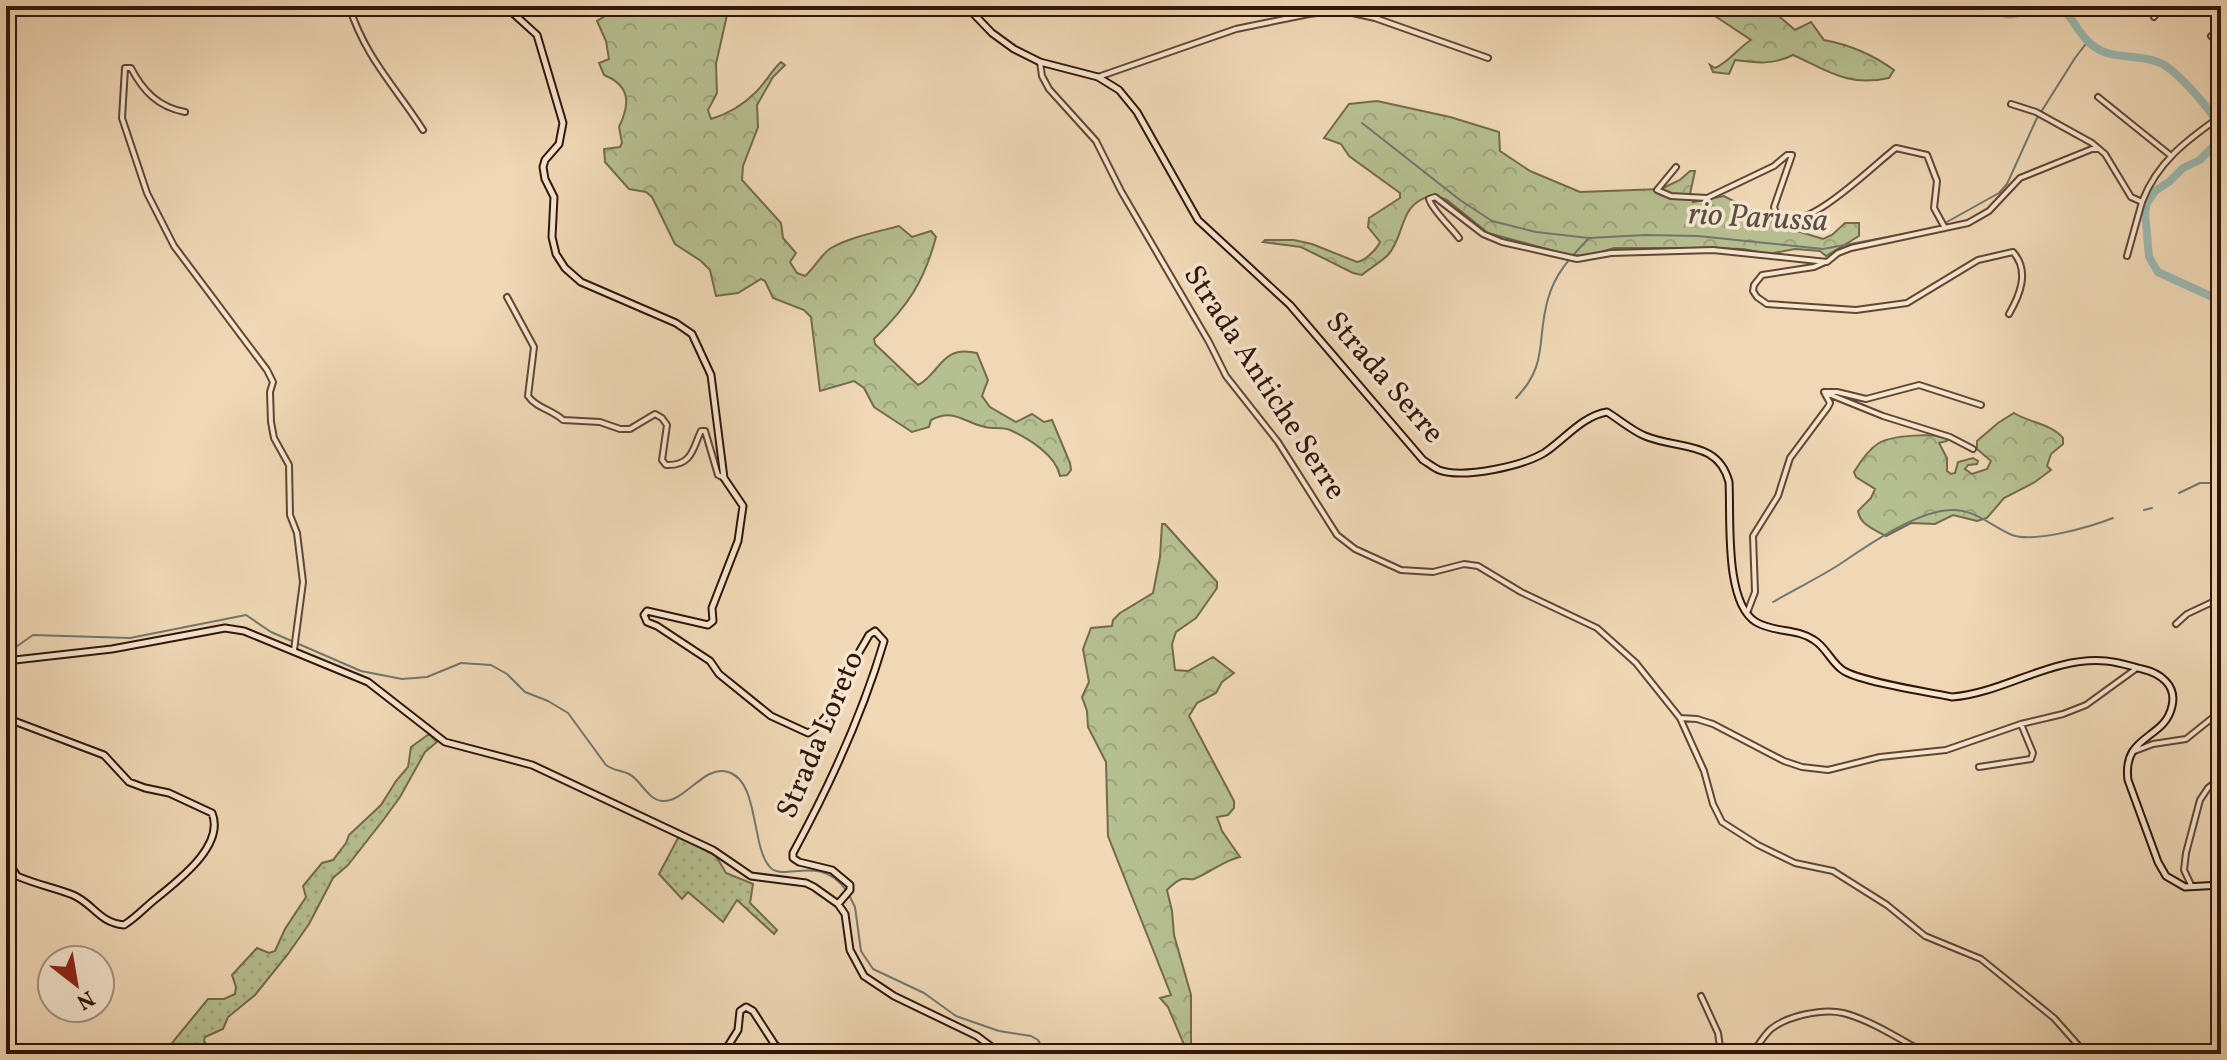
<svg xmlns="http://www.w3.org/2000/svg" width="2227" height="1060" viewBox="0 0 2227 1060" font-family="Vollkorn,serif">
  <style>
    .grass { fill: url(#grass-dots); stroke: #746a4c; stroke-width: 2 }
    .forest { fill: url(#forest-crowns); stroke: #746a4c; stroke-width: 2 }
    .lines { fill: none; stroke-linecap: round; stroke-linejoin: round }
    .stream { stroke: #71776e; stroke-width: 2 }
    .river { stroke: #9bb9b2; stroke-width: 8 }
    .street-casing { stroke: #624634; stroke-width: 8 }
    .secondary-casing { stroke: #321509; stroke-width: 9 }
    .street { stroke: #f5e6d0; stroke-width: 4 }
    .secondary { stroke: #f5e6d0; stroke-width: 5 }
    .labels { text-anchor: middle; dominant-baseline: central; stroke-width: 7; stroke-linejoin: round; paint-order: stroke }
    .street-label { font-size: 30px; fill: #321509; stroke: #f5e6d0 }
    .water-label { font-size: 32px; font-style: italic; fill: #574e44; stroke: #f5e6d0 }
  </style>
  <defs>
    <pattern id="grass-dots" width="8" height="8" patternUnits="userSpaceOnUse" patternTransform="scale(2)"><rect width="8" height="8" fill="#b6bf90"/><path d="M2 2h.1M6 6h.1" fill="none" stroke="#9da37b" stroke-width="1.8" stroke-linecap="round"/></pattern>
    <pattern id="forest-crowns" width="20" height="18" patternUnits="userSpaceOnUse" patternTransform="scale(2)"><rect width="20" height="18" fill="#b6bf90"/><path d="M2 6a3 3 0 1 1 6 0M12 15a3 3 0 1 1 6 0" fill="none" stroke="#9da37b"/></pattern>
  </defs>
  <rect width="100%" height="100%" fill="#f0d8b6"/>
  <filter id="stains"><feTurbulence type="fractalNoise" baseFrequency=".0025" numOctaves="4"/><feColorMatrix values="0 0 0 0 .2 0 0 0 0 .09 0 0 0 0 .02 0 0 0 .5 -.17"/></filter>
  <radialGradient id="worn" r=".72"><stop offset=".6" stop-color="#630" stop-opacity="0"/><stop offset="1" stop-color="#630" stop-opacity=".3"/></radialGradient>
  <path class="grass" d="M429 734 437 742 425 752 400 797 384 819 348 865 333 878 309 924 288 954 255 995 228 1017 223 1029 205 1037 204 1041 214 1054H163L208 999H224L235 994 236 987 232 975 257 948 269 953 275 951 285 929 306 897 303 886 322 863 333 860 346 843 349 835 381 805 396 781 408 767 411 747Z
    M679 836 716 856 726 873 753 884 750 903 777 930 774 934 737 900 723 922 688 892 682 899 659 874Z"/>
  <path class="forest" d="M614 6H729L716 64 717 93 708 110 711 119C728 114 744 104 756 92 766 82 771 71 781 62L785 65 773 77 757 105 758 127 743 166 742 180 781 223 783 238 796 253 790 262 797 273 805 276C814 269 821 254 831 248 850 237 877 232 899 226L912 237 931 231 936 237C924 282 908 306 874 339L875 344 918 385C940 374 941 344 977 353L988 380 982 396 990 407 1016 422 1032 414 1044 422 1052 420 1070 463 1071 470 1067 475 1060 476C1056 455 1028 438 1010 430 1003 427 993 429 985 427 963 422 954 408 931 420L929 427 912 432 874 407 864 388 854 381 820 391 811 317 804 310 773 298 765 281 761 279 738 293 716 296 710 270 701 261 675 244 652 197 646 192 629 189 605 162 604 149 620 147 622 143 619 127C630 104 631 86 604 75L599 63 609 59 606 41 597 21 615 10Z
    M1700 6H1774L1780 17 1795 30 1811 22 1824 40C1851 45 1872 54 1894 70L1889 78C1847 87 1829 71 1793 55 1773 65 1757 63 1735 60L1729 74 1713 72 1710 65 1715 68C1729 62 1738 48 1751 40Z
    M1377 101 1450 117 1499 132 1500 151 1530 171 1580 192 1661 189 1680 180 1690 171H1695L1690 194 1693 202 1724 196 1784 227 1823 239 1832 235 1845 223H1859V236L1826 256 1820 251 1795 249 1769 254 1743 249 1711 248H1614L1588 256 1569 255 1488 233 1447 200 1433 195C1397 204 1407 233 1388 255 1382 261 1369 269 1362 275L1353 273 1301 247 1263 242 1265 240H1294L1312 244 1357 262C1365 261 1377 249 1380 242L1368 227 1369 218 1400 198V193L1349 156 1341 144 1324 138 1349 104Z
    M2014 413C2030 423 2052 424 2063 438V444L2051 454 2047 466 2051 470 2035 482 2004 498 1987 518 1977 521 1953 515 1935 524 1911 523 1886 536C1875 530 1860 525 1858 511L1871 498 1875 489 1856 477 1854 472C1860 462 1869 449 1879 443 1893 435 1933 433 1948 438L1947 441 1939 443 1947 458V471L1951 474 1955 473 1958 462 1973 458 1978 461 1977 464 1968 465 1965 469 1972 474 1987 469 1991 461 1977 449V441L1998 423Z
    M1162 524H1165L1217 582V588L1196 618 1176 632 1172 644 1175 670 1188 671 1213 657 1234 673 1222 682 1216 693 1197 703 1189 716 1234 801V808L1228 815 1217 817 1222 831 1240 857C1224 860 1210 873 1194 879 1190 880 1186 878 1182 879 1178 880 1170 887 1167 890L1172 911 1174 935 1191 995V1045L1185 1047 1168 1007 1160 998 1171 995 1108 836 1106 762 1088 727 1087 711 1082 697 1089 682 1083 649 1091 628 1112 626 1113 620 1120 613 1153 593 1160 557Z"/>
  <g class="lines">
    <path class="stream" d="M1362 123 1460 200 1492 221 1536 232 1589 238 1645 235 1698 236 1823 249 1936 228 1999 193 2007 184 2036 120 2075 58 2088 41
      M1516 398C1549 364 1536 340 1548 299 1555 273 1571 257 1589 238
      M2179 493 2200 483H2221
      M2144 510 2152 508
      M1773 602C1794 590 1816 579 1837 566 1866 547 1915 511 1951 510 1975 509 1991 526 2012 535 2035 543 2090 527 2113 518
      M6 654 33 635 130 638 246 615 271 632 361 671 402 679 427 677 461 663 491 665 507 674 525 692 548 701 568 713 606 765C614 771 621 770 629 774 641 780 647 799 662 801 685 803 704 764 728 772 759 781 751 844 769 866 783 884 818 852 846 890
      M849 895 855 907 861 951 873 969 924 993 956 1016 999 1031 1031 1036 1038 1040 1046 1054"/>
    <path class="river" d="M1990 6C2006 19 2017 16 2034 6
      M2060 6C2073 17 2078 34 2092 45 2112 61 2136 53 2158 62 2175 68 2215 113 2221 131
      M2221 138 2200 160 2183 168 2170 181 2155 191 2147 203 2145 212 2149 257 2158 272 2221 301"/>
    <g class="street-casing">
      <path id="street" d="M349 6C366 59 395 86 423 130
        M2192 6 2197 10
        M2154 17 2162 6
        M2211 36 2221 45
        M1040 62 1042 76 1049 89 1096 141 1121 191 1209 342 1226 376 1278 442 1337 535 1355 549 1401 570 1433 572 1464 564 1478 566 1521 592 1597 628 1636 663 1680 718 1704 771 1713 804 1722 822 1758 845 1795 863 1833 871 1887 905 1925 936 1981 959 2054 1018 2086 1054
        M2220 65 2221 63
        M1098 77 1236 29 1309 14 1339 10 1375 18 1488 58
        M2098 97 2170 155
        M2011 104 2036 112 2092 143 2099 149
        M185 112C158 107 143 91 131 68H125L122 118 147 193 174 246 267 370 273 382 270 392 271 422 274 438 289 465 290 515 297 533 303 582 294 650
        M1676 167 1657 190 1671 196 1707 198 1774 166 1787 155H1792L1774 207 1779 221C1813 227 1869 169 1896 148L1927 155 1937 181 1934 208 1945 228
        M2217 202 2221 197
        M1459 238C1451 227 1432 210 1429 199L1435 197 1483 234 1502 242 1577 259 1611 253 1713 250 1827 262 1838 253 1851 248 1968 223 1989 211 2020 178 2092 149H2099L2105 154 2131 197 2142 202C2157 162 2187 140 2221 116
        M2127 256 2142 202
        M1825 262 1814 267 1762 275 1754 285 1753 291 1757 297 1767 304 1856 310 1907 303 1978 260 2013 252C2030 271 2020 295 2009 314
        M507 297 534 347 528 396C536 408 553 410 563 420L600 422 620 429H630L655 414 662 418 667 425 662 460 666 465C693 466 693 447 701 431H705L718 475 724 478
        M1824 392H1837L1866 399 1919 385 1981 405
        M1826 393 1883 416 1950 437 1973 449
        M1747 613 1755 592 1753 536 1778 496 1790 458 1828 407 1830 403 1824 392
        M2176 624 2187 614 2221 598
        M1680 718 1697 719 1713 724 1784 761 1802 767 1828 770 1880 757 1946 750 2021 724 2063 714 2086 705 2137 668
        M2132 752 2153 744 2186 739 2221 711
        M1979 767 2031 759 2033 753 2021 724
        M2192 887 2184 870 2186 853 2200 800 2208 788 2221 778
        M1701 996 1718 1033 1721 1054
        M1752 1054C1758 1046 1763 1036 1771 1029 1787 1016 1823 1008 1843 1013 1871 1020 1901 1040 1927 1054
        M2129 1054 2135 1051"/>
    </g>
    <g class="secondary-casing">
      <path id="secondary" d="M505 6 537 35 563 123 559 144 545 160 543 167 545 179 554 197 552 237 556 254 565 268 581 282 676 323 692 334 711 375 724 478 743 506 738 541 712 608 713 621 708 625 647 611 644 615 647 622 657 626 710 661 719 674 771 716 808 733C830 720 837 697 847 675 853 661 862 648 869 635L875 631 884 641C862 716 830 785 793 853V858L799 862 832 870 850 885V890L838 904
        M966 6 992 33 1014 49 1040 62 1098 77 1119 90 1137 112 1198 220 1290 305 1423 460C1428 463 1434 468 1439 470 1464 479 1522 466 1544 453 1564 440 1582 416 1607 412 1620 420 1631 430 1645 436 1679 450 1718 440 1729 482 1731 517 1724 603 1756 622 1774 633 1797 628 1814 640 1827 648 1831 663 1844 671 1863 682 1927 692 1952 697 2004 693 2052 656 2106 661 2118 662 2130 666 2142 669 2160 673 2177 685 2172 706 2165 740 2122 734 2128 780L2158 862 2166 876 2185 887 2221 885
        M6 661 112 649 225 628 244 631 368 682 445 742 532 765 713 850 751 876 806 883 814 887 838 904 845 914 850 950 864 976 894 996 977 1036 1001 1054
        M6 718 104 755 129 782 145 788 169 793 212 813C225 845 180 879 158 897 146 906 137 917 124 925 98 922 94 904 73 895 55 888 35 884 17 876L12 868V848L6 842
        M723 1054 738 1030 740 1011 746 1007 753 1011 775 1045 788 1054"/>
    </g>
    <use href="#street" class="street"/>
    <use href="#secondary" class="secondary"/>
  </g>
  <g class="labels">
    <g class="street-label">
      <text transform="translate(1384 378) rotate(49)">Strada Serre</text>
      <text transform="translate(1264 383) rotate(57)">Strada Antiche Serre</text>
      <text transform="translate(821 735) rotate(-67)">Strada Loreto</text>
    </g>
    <g class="water-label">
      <text transform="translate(1758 219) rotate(3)">rio Parussa</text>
    </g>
  </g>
  <rect width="2227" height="1060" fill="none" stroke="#f0d8b6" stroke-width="32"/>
  <rect x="8" y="8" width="2211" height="1044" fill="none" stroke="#321509" stroke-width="4"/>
  <rect x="16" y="16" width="2195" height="1028" fill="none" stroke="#321509" stroke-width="2"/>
  <g transform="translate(76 984) rotate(149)"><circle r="38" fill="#f5e6d0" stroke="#a79280" stroke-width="2"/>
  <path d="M0-6L14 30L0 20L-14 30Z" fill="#8f2418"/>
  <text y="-12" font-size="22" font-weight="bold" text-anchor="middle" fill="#321509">N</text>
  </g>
  <rect width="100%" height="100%" filter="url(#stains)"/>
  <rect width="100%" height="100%" fill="url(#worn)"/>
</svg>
